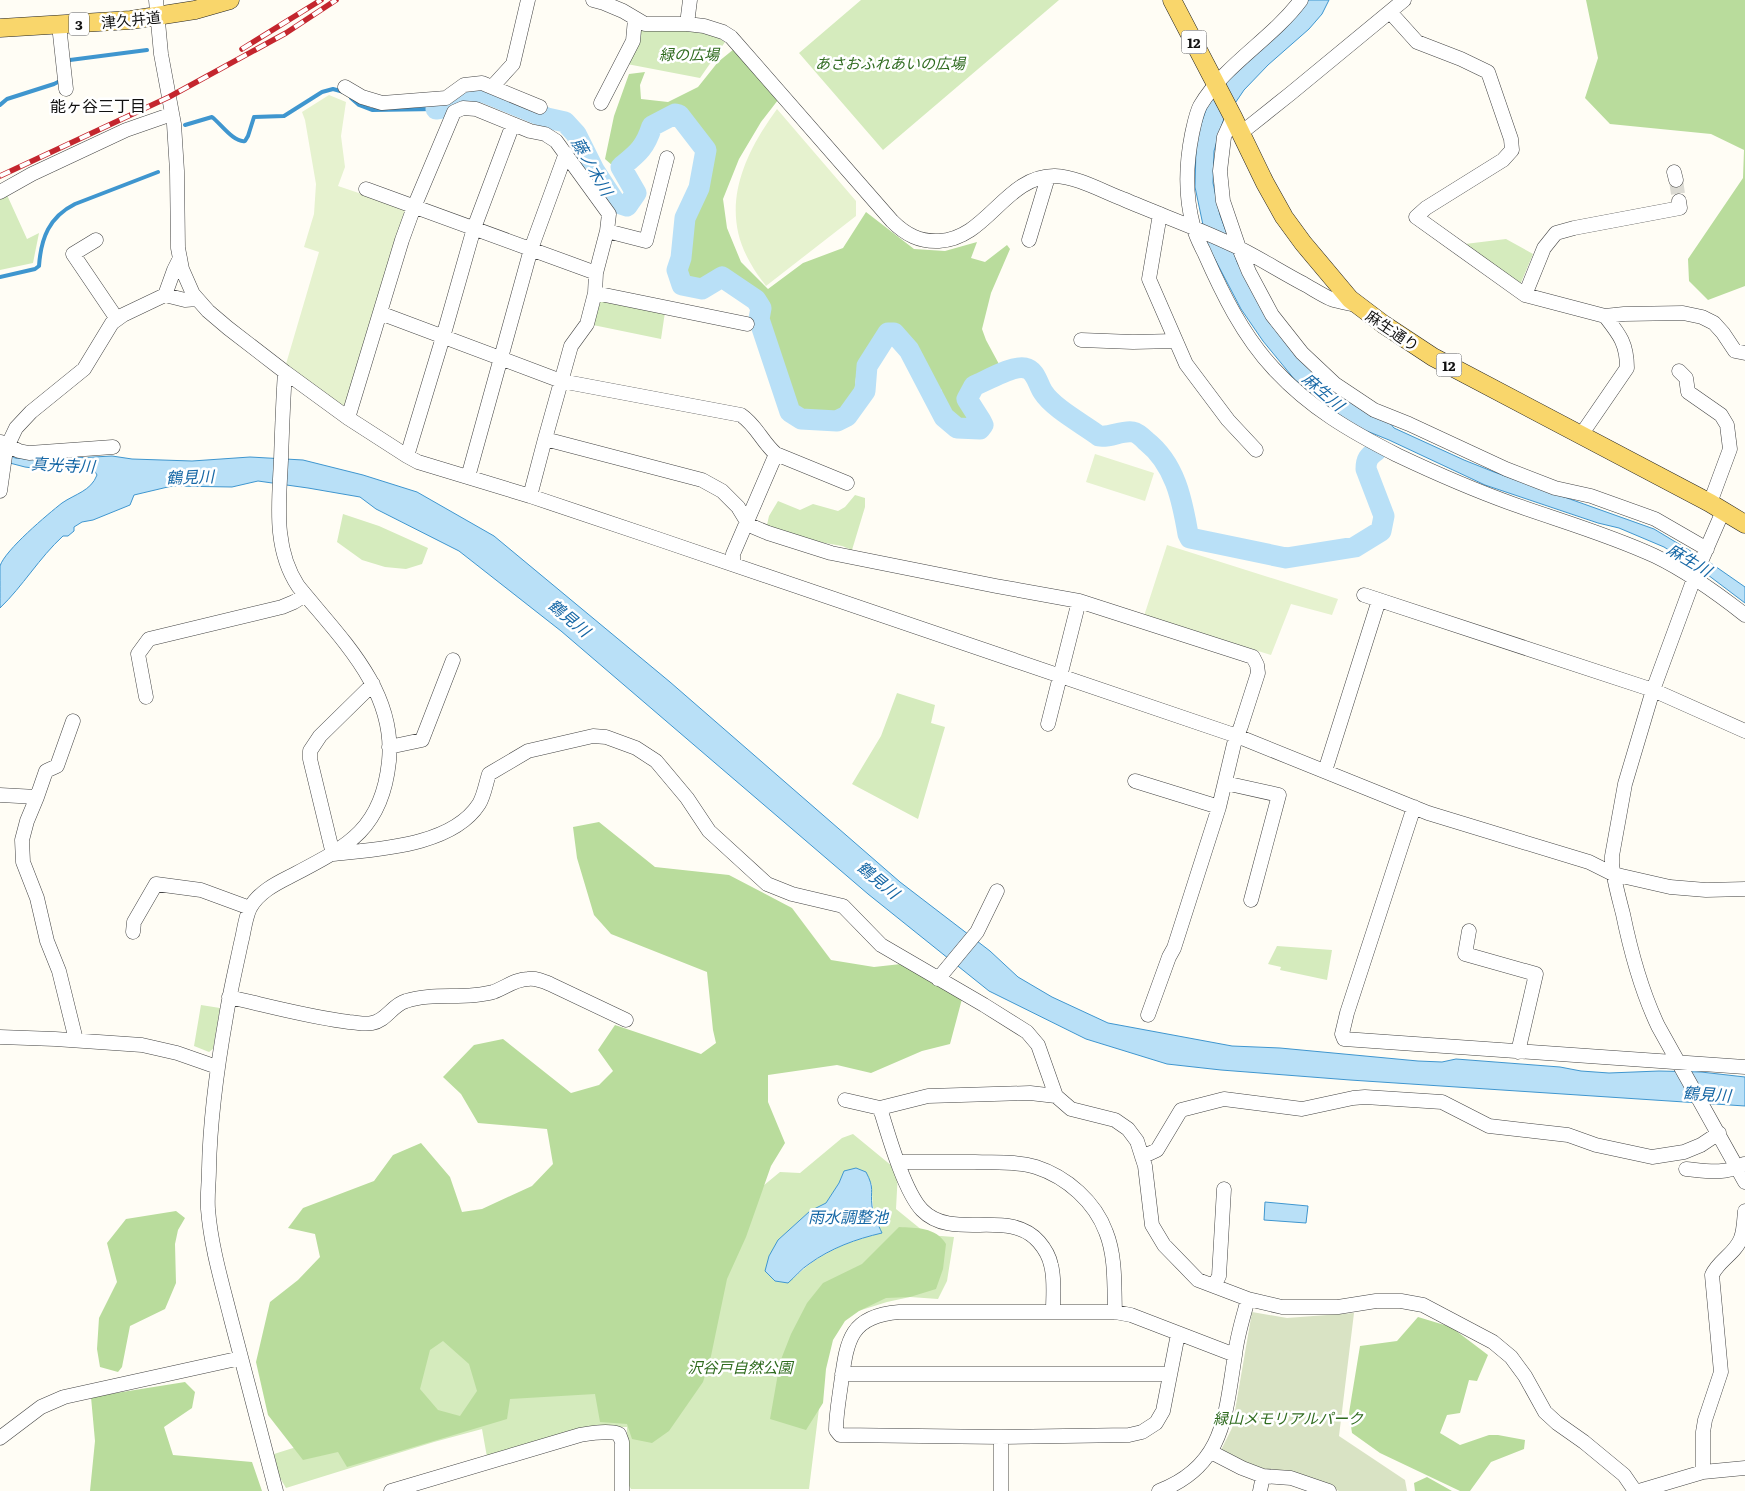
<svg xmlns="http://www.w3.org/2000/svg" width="1745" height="1491" viewBox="0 0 1745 1491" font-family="Literata,'Noto Sans JP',serif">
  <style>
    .green { fill: #d5ebbd; fill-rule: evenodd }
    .forest { fill: #b9dc9c; fill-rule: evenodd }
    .cemetery { fill: #d9e3c4 }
    .pitch { fill: #e6f2cf }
    .water { fill: #b9e0f7; stroke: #3f96cf }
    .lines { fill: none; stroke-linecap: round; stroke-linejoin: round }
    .stream { stroke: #3f96cf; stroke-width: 4 }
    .river { stroke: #b9e0f7; stroke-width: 21 }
    .minor-tunnel { stroke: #dbdad3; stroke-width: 14; stroke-dasharray: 14 7; stroke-linecap: butt }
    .minor-casing { stroke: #444; stroke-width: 15 }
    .major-casing { stroke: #222; stroke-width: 19 }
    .minor { stroke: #fff; stroke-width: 14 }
    .major { stroke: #f9d66b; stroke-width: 18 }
    .rail-casing { stroke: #c4262e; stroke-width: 5.5 }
    .rail { stroke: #fff; stroke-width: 4; stroke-dasharray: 11; stroke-linecap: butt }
    .labels { text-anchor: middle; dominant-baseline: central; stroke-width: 5; stroke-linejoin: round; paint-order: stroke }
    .shield { fill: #fff; stroke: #585858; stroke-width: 1 }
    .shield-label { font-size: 14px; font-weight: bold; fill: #111 }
    .street-label { font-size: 15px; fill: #111; stroke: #fff }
    .park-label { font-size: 15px; font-style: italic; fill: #2f6b1f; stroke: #fff }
    .neighbourhood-label { font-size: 16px; fill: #111; stroke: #fff }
    .water-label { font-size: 16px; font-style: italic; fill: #1768a6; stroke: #fff }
  </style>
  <rect width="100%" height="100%" fill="#fffdf5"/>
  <path class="green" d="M861 0H1059L883 150 799 53Z
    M638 27 705 32 714 35 725 42 700 78 627 64Z
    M7 195 27 239 39 233 33 263 0 270V198Z
    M1506 239 1533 254 1520 285 1465 244Z
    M601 299 665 312 661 339 593 325Z
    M855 495 865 498V507L852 550 842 546 808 540 767 525 769 516 778 501 800 510 813 504 838 511 845 507Z
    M343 514 379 526 428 548 422 564 406 569 385 567 362 560 337 542Z
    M897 693 935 705 931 723 945 727 918 819 852 784 881 736Z
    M1277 946 1332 950 1327 980 1280 970 1281 967 1268 964Z
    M201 1005 220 1008 213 1049 209 1052 194 1046Z
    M853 1134 898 1171 896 1209 928 1235 954 1237 947 1281 938 1299 910 1297 887 1302 839 1317 826 1352 809 1489H631L628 1484 627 1427 591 1428 487 1457 482 1429 434 1442 286 1488 279 1476 274 1454 341 1433 418 1336 724 1218 780 1172 800 1173 842 1138ZM844 1171 872 1184C872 1204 873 1214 881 1233 847 1242 819 1253 794 1278L778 1240 810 1211 826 1203 839 1183Z"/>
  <path class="forest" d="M1586 0H1745V286L1708 300 1689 281 1688 259 1743 178 1744 150 1711 134 1610 124 1585 98 1598 58Z
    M734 49 778 100 761 122 739 159 723 199 727 228 741 262 768 289 803 263 843 248 866 212 914 249 945 251 977 242 971 258 985 262 1007 245 1010 249 991 293 982 329 986 340 1000 366 974 378 962 391 964 407 973 415 977 422C953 429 939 413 942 390 903 379 918 340 899 328 896 326 891 325 888 324L877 334 866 349 856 377 854 394 845 409 838 415 820 416 794 411 780 394 772 375 769 339 771 331 763 323 766 306 750 298 719 275 704 285 688 281 686 269 689 240V221L700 198 703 187 707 149 682 118 681 108 652 120 613 166 605 159 614 116 629 74 645 72 640 85 641 99 668 102 698 87 718 62Z
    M599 822 655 867 729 875 792 908 831 960 874 967 901 964 962 999 950 1044 922 1051 871 1073 837 1065 768 1075V1102L785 1143 771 1166 746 1237 727 1279 711 1356 703 1382 669 1431 652 1443 632 1439 627 1424 600 1422 595 1394 510 1399 507 1419 347 1467 338 1452 303 1460 268 1415 256 1362 270 1302 298 1280 320 1257 315 1234 288 1228 303 1208 374 1181 393 1155 421 1143 450 1177 462 1212 482 1209 532 1186 553 1164 547 1129 478 1123 461 1094 443 1077 474 1045 503 1039 571 1093 599 1085 613 1071 598 1050 615 1025 701 1054 716 1043 713 1030 707 972 611 934 594 915 577 858 573 827ZM443 1341 469 1364 477 1391 460 1416 438 1410 420 1389 430 1350Z
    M176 1211 185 1218 178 1230 175 1244 176 1283 165 1309 130 1326 122 1367 118 1372 100 1367 97 1349 99 1318 117 1282 107 1243 126 1219Z
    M899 1227C916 1228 936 1227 946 1244L943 1269 936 1289 910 1297 886 1298 859 1311 845 1321 833 1340 826 1369 823 1403 806 1430 770 1419 780 1362 791 1334 807 1303 823 1283 862 1264Z
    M1418 1317 1451 1327 1488 1355 1477 1381 1469 1380 1460 1413 1447 1415 1440 1433 1460 1445 1489 1435H1498L1525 1440 1524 1449 1491 1462 1470 1491H1460L1380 1453 1352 1433 1349 1413 1360 1346 1397 1341Z
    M185 1382 195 1392 192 1408 164 1427 173 1455 252 1462 262 1491H90L95 1441 91 1397Z
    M1427 1477 1452 1491H1415L1414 1483Z"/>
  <path class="cemetery" d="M1252 1312 1287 1318 1354 1313 1339 1436 1405 1480 1407 1491H1339L1311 1478 1261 1468 1220 1452 1232 1428Z"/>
  <path class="pitch" d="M329 95 346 102 341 136 345 167 338 186 409 210 348 405H341L286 364 319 252 304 247 314 214 316 184 305 120 302 112Z
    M777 109 856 201V216L766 286C761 279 755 272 751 264 718 209 744 154 777 109Z
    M1095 454 1154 473 1145 501 1086 482Z
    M1167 545 1338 599 1332 615 1291 604 1271 655 1144 616Z"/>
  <path class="water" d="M1308 0H1329L1322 14 1309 29 1268 65 1244 90 1223 121 1214 151 1213 183 1220 215 1238 264 1289 346 1314 374 1351 402 1390 423 1394 428 1464 460 1494 472 1654 529 1712 564 1745 587V603L1708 575 1664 547 1619 528 1598 523 1485 485 1389 440 1357 427 1330 408 1295 380 1263 341 1241 309 1207 244 1195 187 1196 148 1198 133 1207 107 1223 84 1295 15Z
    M0 450 15 458 37 460 112 456 132 459 192 461 250 457 303 460 363 475 417 492 494 536 670 682 900 882 990 951 1018 977 1052 997 1108 1023 1232 1046 1280 1048 1418 1061 1442 1062 1456 1059 1560 1067 1581 1071 1609 1073 1659 1071 1701 1072 1745 1077V1106L1350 1080 1221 1070 1167 1064 1086 1039 989 991 868 894 561 631 459 551 376 509 360 497 308 488 258 481 232 487 172 486 134 495 130 505 93 520 82 522 74 527V531L68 536H63C39 558 23 586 0 608 0 598 0 575 0 566 5 550 48 514 62 503 75 494 91 491 97 475L93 468 68 470 51 467 40 469 25 467 2 461Z
    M856 1168 866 1172C875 1189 870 1190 872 1206 873 1216 878 1224 882 1233 856 1239 831 1248 809 1264 801 1269 795 1277 788 1283L775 1281 765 1271 769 1256 778 1240 810 1211 826 1203 839 1183 844 1171Z
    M1265 1202 1308 1206 1306 1223 1264 1220Z"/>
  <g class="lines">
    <path class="stream" d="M70 60 147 50
      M351 98 359 105 372 110 436 109
      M0 105 7 99 54 84 60 81V79
      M185 125 212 117C221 124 234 143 245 141L248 136 254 117 284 116 322 92 333 89 344 92
      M0 277 35 269 39 266C41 238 49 217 75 204L158 172"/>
    <path class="river" d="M436 109 449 107 461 97 471 93 483 92 547 118 565 122 576 134 594 170 615 202 627 206 636 193 621 167C638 153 645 148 652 126L675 114 679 115 706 150 699 188 685 218 681 258 677 270 682 285 702 289 722 277 756 300 761 308 759 319 790 412 801 419 837 421 847 416 865 391 867 366 888 333H894L909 350 944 417 957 428 980 429 983 425 981 421 967 399 974 386C986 381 1013 365 1025 368 1036 370 1038 385 1043 392 1053 408 1083 424 1099 436 1110 438 1122 430 1133 432 1138 433 1142 437 1146 441 1175 464 1182 499 1188 534L1190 538 1286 558 1355 547 1381 531 1384 516 1366 469C1366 459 1369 456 1376 451"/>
    <path class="minor-tunnel" d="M1676 180 1679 201"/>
    <g class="minor-casing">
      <path id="minor" d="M156 0 161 54 174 124 177 171 178 248 182 269 193 294 208 311 228 328 285 372 348 418 407 456 418 462 530 496 658 539 1237 736 1428 813 1589 862 1613 874 1670 887 1706 890 1745 889
        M593 0 604 3 623 11 645 24H687L704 26 723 32 731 37 892 221C906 235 920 242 939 241 987 239 1006 175 1055 176 1078 177 1102 191 1123 199 1160 215 1198 228 1235 246 1258 257 1281 272 1304 284 1313 289 1322 295 1331 299 1339 302 1348 303 1357 305
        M1301 0C1272 39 1225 64 1200 106 1196 114 1194 125 1192 134 1186 164 1185 195 1193 225 1195 235 1200 244 1204 252 1222 293 1243 336 1274 369 1310 408 1350 431 1397 455 1435 473 1474 490 1513 504 1561 521 1610 535 1655 556 1688 572 1717 593 1745 615
        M1390 12 1417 42 1461 59 1488 72 1511 139 1512 150 1503 160 1426 208 1416 217 1525 295 1605 316 1624 314 1683 313 1702 317 1714 323 1723 333 1735 351 1745 353
        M687 24 690 0
        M59 25 66 89
        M345 87 362 97 382 103 446 98 464 85 482 83 540 107
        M492 87 513 64 528 0
        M601 103 633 41 635 19
        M1233 117 1224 137 1220 171 1223 201 1239 248 1249 272 1272 315 1302 353 1335 384 1374 410 1409 424 1506 469 1555 488 1591 496 1655 519 1707 549
        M1241 133 1290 94 1404 0
        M1674 172 1676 180
        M366 189 596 273
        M0 192 32 174 126 130 172 114
        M1160 214 1149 279 1186 364 1228 420 1256 450
        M607 231 646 241 667 158
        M96 240 73 254 117 319
        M1029 240 1048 177
        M595 293 747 324
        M165 295 174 270 180 258
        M1525 295 1544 248 1556 233 1574 228 1680 208 1679 201
        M380 313 561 381 741 415C757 426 762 442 776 454L847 483
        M1081 340 1133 342 1175 341
        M1679 371 1686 378 1688 392 1721 415 1727 425 1730 449 1710 503
        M348 418 402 240 414 207 454 112 463 108 476 109 530 131 545 134 556 141 609 214 607 231 596 273 595 293 587 324 571 346 545 439 530 496
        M1581 435 1627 368C1627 343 1619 334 1605 316
        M545 439 702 480 722 491 738 507 749 525 768 533 831 553 996 586 1079 601 1253 657 1257 665 1258 673 1241 726 1234 744 1219 807 1174 948 1169 957 1148 1015
        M1 442 19 451 29 453 113 447
        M407 456 443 337 474 228 513 124
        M468 477 531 249 566 153
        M0 491 6 449 16 428 31 412 84 369 112 323 123 315 165 295 185 300 197 299
        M1723 511 1696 573 1653 690 1625 784 1612 856V864C1614 881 1619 898 1623 914 1631 953 1641 990 1658 1026L1745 1182
        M733 564V554L776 454
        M1364 595 1653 690 1745 731
        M373 684 320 736 310 751V759L333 854C378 849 452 846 479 804 484 796 486 783 489 774L528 751 593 736 606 737 636 748 656 761 687 798 709 831 767 884 792 894 843 906 881 945 984 1005 1027 1032 1038 1045 1056 1096 1071 1109 1115 1120 1128 1129 1137 1141 1145 1166 1152 1225 1164 1245 1198 1280 1248 1299 1282 1307H1338L1376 1301H1401L1423 1305 1493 1342 1511 1357 1525 1376 1545 1412 1557 1423 1584 1442 1624 1475 1635 1491
        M146 697 138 654 149 639 282 607 294 602 305 595
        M73 721 57 766 46 771 37 797 27 821 22 840 23 862 37 898 47 941 59 971 76 1040
        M1048 724 1079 601
        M389 747 422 740 453 660
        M1325 771 1379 600
        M1135 781 1219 807
        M1225 783 1279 795 1251 900
        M0 795 37 797
        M1414 807 1347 1013 1342 1034 1344 1039 1745 1067
        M1469 931 1465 954 1536 974 1518 1052
        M133 932 134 922 156 884 201 890 250 908
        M938 979 977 932 997 891
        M229 997C269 1006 309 1017 349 1022 356 1022 364 1025 372 1023 386 1021 392 1005 406 1001 433 992 465 1000 493 992 505 988 515 979 528 979 536 978 543 981 550 984L626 1020
        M0 1037 55 1039 142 1045 177 1053 217 1067
        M845 1100 880 1108 928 1096 1030 1093 1056 1096
        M880 1108C888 1134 904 1191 922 1210 953 1242 1009 1207 1039 1242 1045 1249 1049 1255 1051 1265 1055 1279 1053 1296 1053 1311
        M1142 1157 1157 1150 1181 1110 1224 1099 1302 1109 1353 1098 1365 1097 1442 1102 1489 1126 1568 1135 1596 1145 1652 1157 1684 1152 1701 1145 1719 1133
        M898 1162C924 1162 949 1162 975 1162 995 1163 1016 1161 1036 1167 1067 1177 1095 1202 1106 1232 1116 1257 1114 1286 1115 1312
        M1686 1169C1706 1171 1726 1175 1744 1164
        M1214 1286 1219 1276 1224 1189
        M1178 1334 1163 1411 1156 1423 1142 1432 1129 1435 1001 1437 840 1435 836 1430C836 1415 839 1399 841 1384 847 1341 849 1316 899 1312H1115L1131 1315 1235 1355
        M842 1374H1170
        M0 1438 41 1407 64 1397 241 1358
        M1211 1452 1242 1468 1263 1476 1291 1478 1329 1491
        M1703 1472V1432L1705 1420 1721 1372 1712 1275C1718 1261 1736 1253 1741 1238 1744 1230 1744 1220 1745 1211
        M276 1491C261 1434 246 1376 231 1319 222 1283 211 1247 208 1209 207 1196 209 1182 209 1169 210 1118 217 1068 226 1017 230 992 236 967 241 943 244 932 245 918 250 908 258 893 275 884 289 877 346 847 382 831 389 761 396 689 339 637 298 586 273 548 279 503 281 460 282 431 283 401 285 372
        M391 1491 580 1435C592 1433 608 1430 619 1434L622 1442V1491
        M1001 1491V1437
        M1159 1491C1225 1466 1225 1415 1235 1355 1237 1336 1243 1318 1248 1299
        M1260 1491 1263 1476
        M1639 1491 1703 1472 1745 1468"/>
    </g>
    <g class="major-casing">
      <path id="major" d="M1172 0 1233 117 1265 183 1284 217 1303 243 1350 299 1383 324 1433 357 1710 503 1745 524
        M0 28 131 20 195 10 230 0"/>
    </g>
    <use href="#minor" class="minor"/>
    <use href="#major" class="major"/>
    <g class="rail-casing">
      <path id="rail" d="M242 49 321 0
        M0 176 169 97 286 33 336 0"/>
    </g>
    <use href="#rail" class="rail"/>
  </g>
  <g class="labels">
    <g class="shield">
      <rect x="69" y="12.5" width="20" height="23" rx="4"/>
      <rect x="1181.5" y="30.5" width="25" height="23" rx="4"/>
      <rect x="1436.5" y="353.5" width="25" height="23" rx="4"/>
    </g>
    <g class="shield-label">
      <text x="79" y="24">3</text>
      <text x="1194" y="42">12</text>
      <text x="1449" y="365">12</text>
    </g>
    <g class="street-label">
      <text transform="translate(131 19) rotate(-6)">津久井道</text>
      <text transform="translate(1393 330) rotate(34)">麻生通り</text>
    </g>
    <g class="park-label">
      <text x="689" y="53">緑の広場</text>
      <text x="890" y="62">あさおふれあいの広場</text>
      <text x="740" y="1366">沢谷戸自然公園</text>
      <text x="1288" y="1417">緑山メモリアルパーク</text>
    </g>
    <g class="neighbourhood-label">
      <text x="98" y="105">能ヶ谷三丁目</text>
    </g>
    <g class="water-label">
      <text transform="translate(593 166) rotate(60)">藤ノ木川</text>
      <text transform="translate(1324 391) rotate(41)">麻生川</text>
      <text transform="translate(63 464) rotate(3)">真光寺川</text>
      <text transform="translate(190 476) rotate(-2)">鶴見川</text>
      <text transform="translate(1690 559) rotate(31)">麻生川</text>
      <text transform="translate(570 617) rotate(40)">鶴見川</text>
      <text transform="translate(879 879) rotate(40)">鶴見川</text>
      <text transform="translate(1707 1093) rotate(4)">鶴見川</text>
      <text x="848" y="1216">雨水調整池</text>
    </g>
  </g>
</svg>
